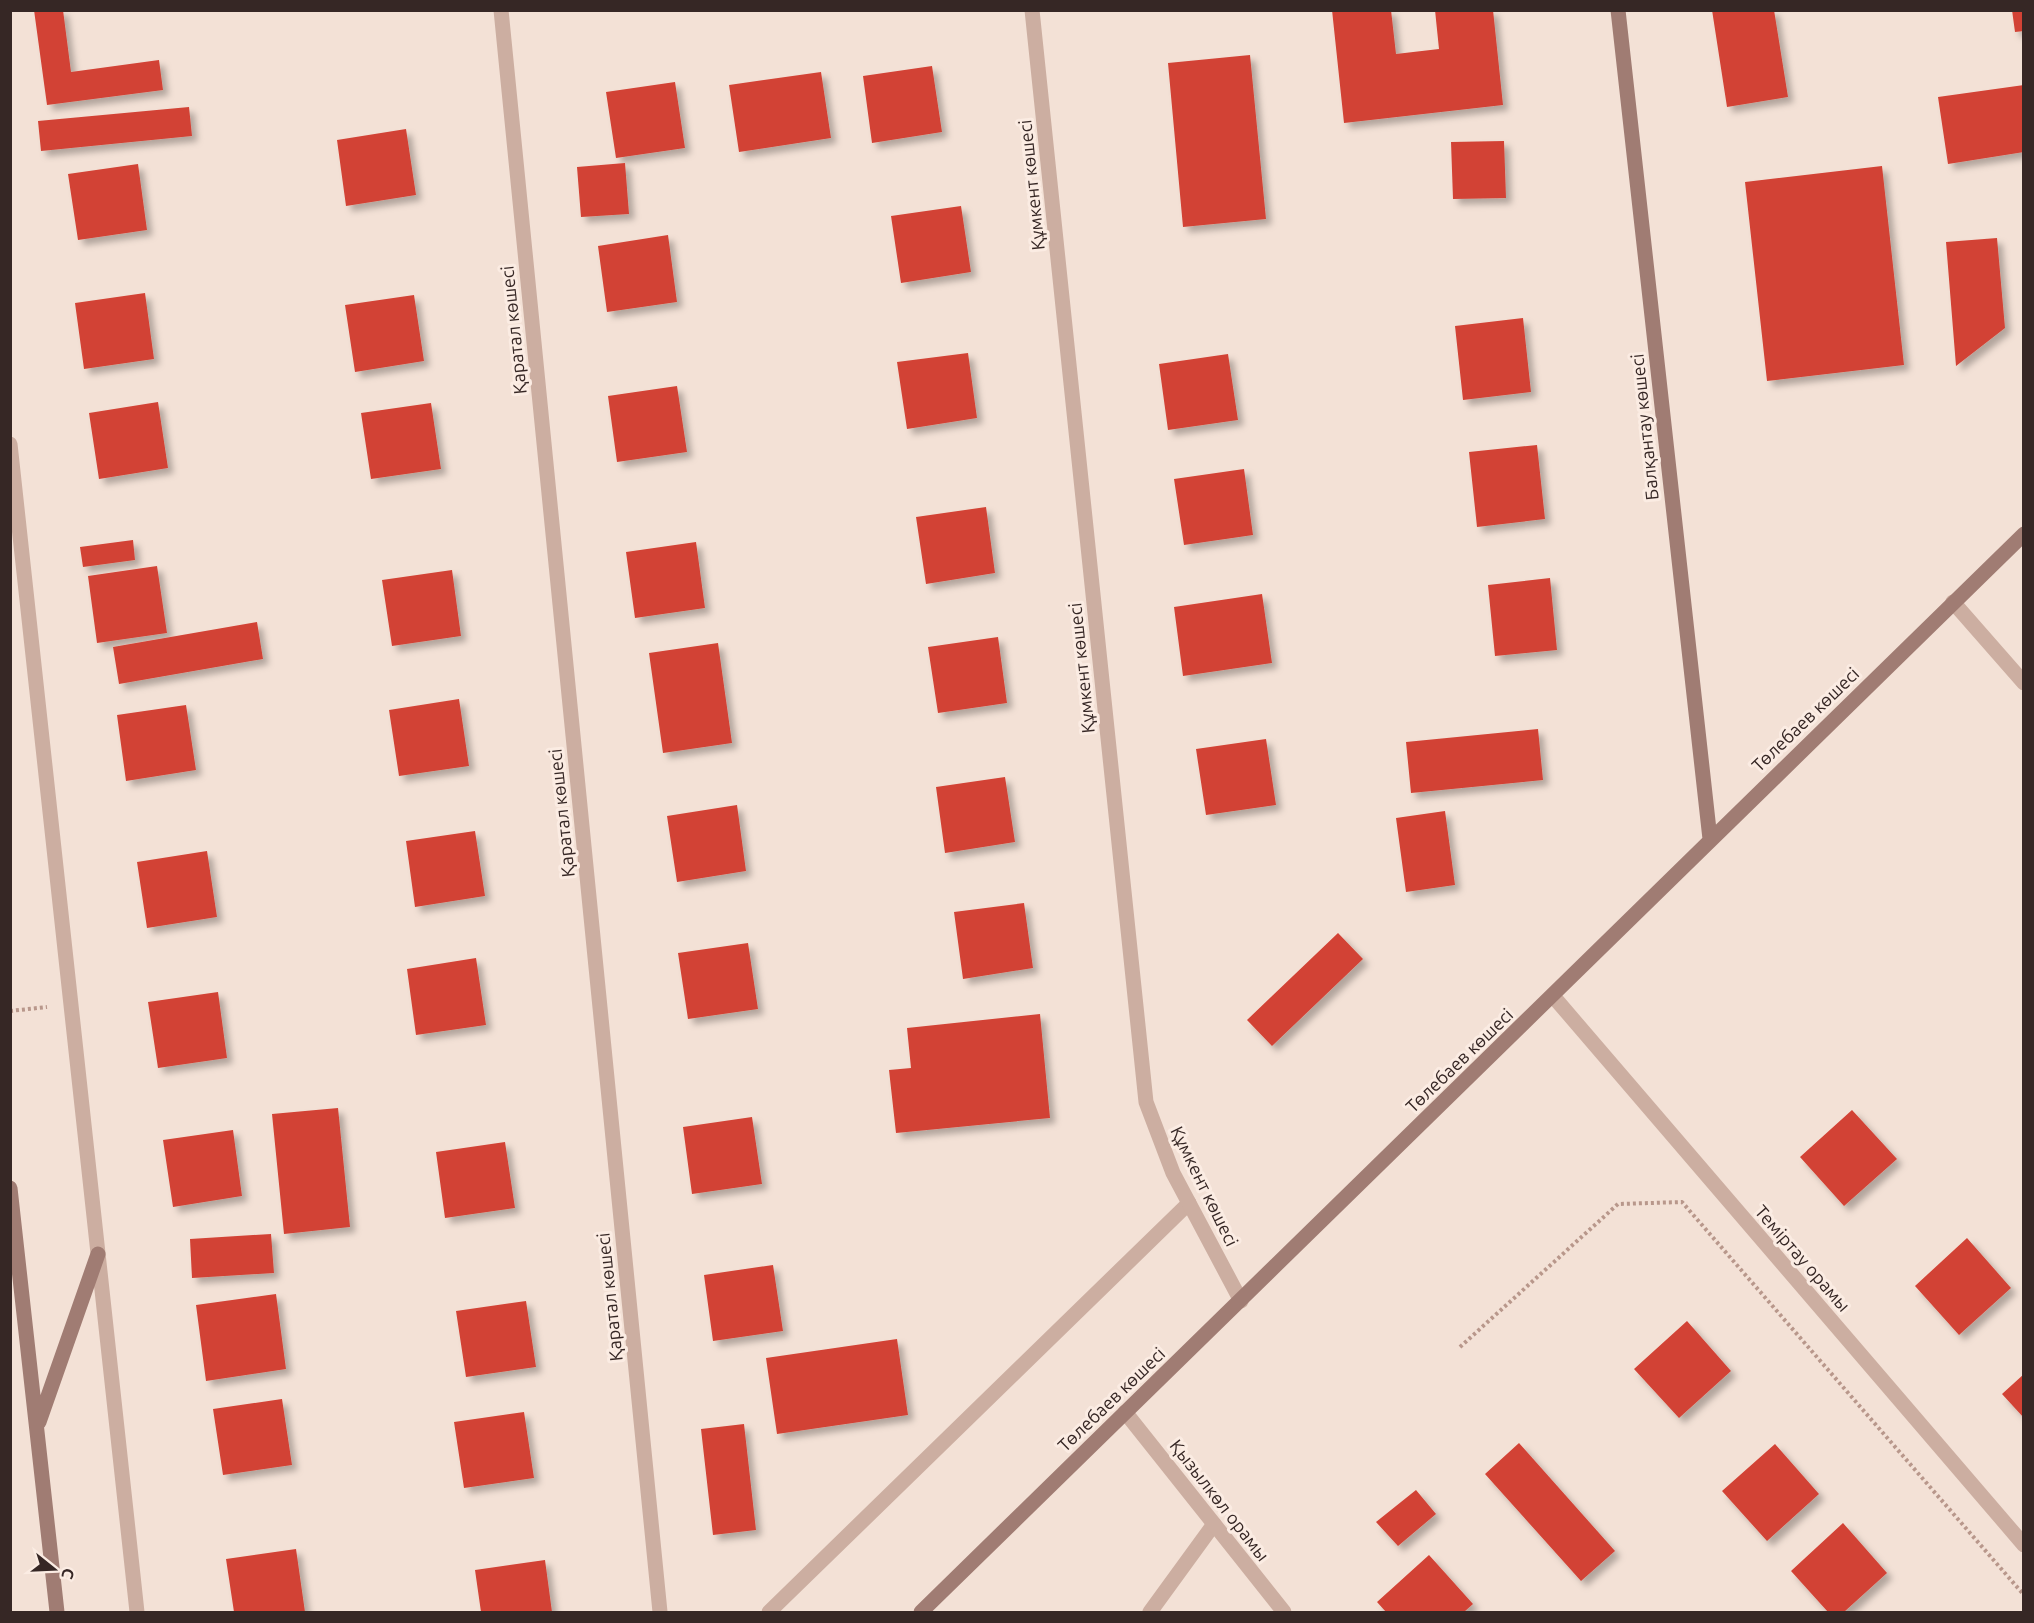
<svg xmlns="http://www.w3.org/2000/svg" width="2034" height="1623" viewBox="0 0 2034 1623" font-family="Ubuntu,sans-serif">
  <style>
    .building { fill: #d24235; filter: url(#shadow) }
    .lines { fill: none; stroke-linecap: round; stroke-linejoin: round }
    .path { stroke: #b8978b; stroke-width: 4; stroke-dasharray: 3 3; stroke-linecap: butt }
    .lane { stroke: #ccaea1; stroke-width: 15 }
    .street { stroke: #ccaea1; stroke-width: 15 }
    .secondary { stroke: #a07c73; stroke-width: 15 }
    .labels { text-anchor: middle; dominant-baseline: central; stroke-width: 6; stroke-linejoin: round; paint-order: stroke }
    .street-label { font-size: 18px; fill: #362725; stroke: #fbece3 }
  </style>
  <defs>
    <filter id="shadow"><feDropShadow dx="5.5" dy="5.5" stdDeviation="3" flood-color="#0004"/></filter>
  </defs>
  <rect width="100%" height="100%" fill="#f3e1d6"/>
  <path class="building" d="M34 10H63L71 72 159 60 163 90 47 105Z
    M1332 10H1391L1396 54 1439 49 1435 10H1493L1503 105 1344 123Z
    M1712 10H1774L1788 97 1727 107Z
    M2012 10H2024V31L2015 32Z
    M1250 55 1266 219 1183 227 1168 63Z
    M932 66 942 132 872 143 863 76Z
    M821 72 831 138 739 152 729 85Z
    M675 82 685 148 616 158 606 92Z
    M2024 85V152L1948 164 1938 97Z
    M189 107 192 136 41 151 38 121Z
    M406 129 416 195 346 206 337 140Z
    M1504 141 1506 198 1453 199 1451 142Z
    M625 163 629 214 581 217 577 167Z
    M138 164 147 230 78 240 68 174Z
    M1882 166 1904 365 1767 381 1745 182Z
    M961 206 971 272 901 283 891 216Z
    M668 235 677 302 607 312 598 246Z
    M1997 238 2005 328 1956 366 1946 242Z
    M145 293 154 359 84 369 75 303Z
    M414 295 424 361 355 372 345 305Z
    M1523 318 1531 392 1463 400 1455 326Z
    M968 353 977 418 907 429 897 362Z
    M1228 354 1238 420 1168 430 1159 364Z
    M677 386 687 452 617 462 608 396Z
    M158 402 168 468 99 479 89 413Z
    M431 403 441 469 371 479 361 413Z
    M1537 445 1545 519 1477 527 1469 452Z
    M1244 469 1253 535 1184 545 1174 479Z
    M986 507 995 573 926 584 916 517Z
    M133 540 135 560 83 567 80 547Z
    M696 542 705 608 635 618 626 552Z
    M157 566 167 633 97 643 88 576Z
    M452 570 461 636 392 646 382 580Z
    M1550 578 1557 650 1495 656 1488 585Z
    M1262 594 1272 663 1183 676 1174 607Z
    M257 622 263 659 119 684 113 647Z
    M998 637 1007 703 938 713 928 647Z
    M718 643 732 743 663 753 649 653Z
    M459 699 469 766 399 776 389 710Z
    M186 705 196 770 126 781 117 715Z
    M1538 729 1543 780 1411 793 1406 742Z
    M1266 739 1276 805 1206 815 1196 749Z
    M1005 777 1015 842 945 853 936 787Z
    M737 805 746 871 677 882 667 816Z
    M1445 811 1455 885 1406 892 1396 818Z
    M475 831 485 896 415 907 406 841Z
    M207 851 217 917 147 928 137 862Z
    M1024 903 1033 968 963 979 954 912Z
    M1338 933 1363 959 1272 1046 1247 1020Z
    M748 943 758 1009 688 1019 678 953Z
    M476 958 486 1025 416 1035 407 969Z
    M218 992 227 1058 158 1068 148 1002Z
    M1040 1014 1050 1118 896 1133 889 1070 911 1068 907 1028Z
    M338 1108 350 1227 284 1234 272 1114Z
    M1852 1110 1897 1159 1844 1206 1800 1157Z
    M752 1117 762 1184 692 1194 683 1127Z
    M233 1130 242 1196 173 1207 163 1140Z
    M505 1142 515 1208 445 1218 436 1152Z
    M271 1234 274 1273 192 1278 190 1239Z
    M1967 1238 2011 1288 1959 1335 1915 1286Z
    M773 1265 783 1331 713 1341 704 1275Z
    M276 1294 286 1369 206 1381 196 1305Z
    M526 1301 536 1367 466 1377 456 1311Z
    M1687 1321 1731 1371 1679 1418 1634 1369Z
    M897 1339 908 1415 777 1434 766 1358Z
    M2024 1374V1418L2002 1394Z
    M282 1399 292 1465 223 1475 213 1409Z
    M524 1412 534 1478 464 1488 454 1422Z
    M744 1424 756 1530 713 1535 701 1429Z
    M1519 1443 1615 1551 1581 1581 1485 1474Z
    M1775 1444 1819 1494 1767 1541 1722 1491Z
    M1416 1490 1436 1514 1398 1546 1376 1522Z
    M1843 1523 1887 1573 1844 1612H1828L1791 1571Z
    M296 1549 305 1612H234L226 1559Z
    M1429 1555 1473 1604 1464 1612H1386L1377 1602Z
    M545 1560 552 1612H481L475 1570Z"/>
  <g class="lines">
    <path class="path" d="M10 1011 47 1007
      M1460 1347 1618 1204 1682 1202 2024 1595"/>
    <path class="lane" d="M769 1612 1189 1203
      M1150 1612 1214 1524"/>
    <path class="street" d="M501 10 660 1612
      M1032 10 1146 1102 1173 1173 1241 1301
      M10 444 137 1612
      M1953 602 2024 683
      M1553 996 2024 1545
      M1125 1412 1284 1612"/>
    <path class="secondary" d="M1618 10 1710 839
      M10 1188 57 1612
      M39 1422 98 1254
      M921 1612 2024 534"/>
  </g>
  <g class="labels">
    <g class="street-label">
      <text transform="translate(1031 185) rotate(-96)">Құмкент көшесі</text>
      <text transform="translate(513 330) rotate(-96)">Қаратал көшесі</text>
      <text transform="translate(1644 427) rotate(-96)">Балқантау көшесі</text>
      <text transform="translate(1081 668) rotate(-96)">Құмкент көшесі</text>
      <text transform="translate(1805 719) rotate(-44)">Төлебаев көшесі</text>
      <text transform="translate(561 813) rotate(-96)">Қаратал көшесі</text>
      <text transform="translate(1459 1060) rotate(-44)">Төлебаев көшесі</text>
      <text transform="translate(1205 1186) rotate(64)">Құмкент көшесі</text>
      <text transform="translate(1803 1258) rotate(49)">Теміртау орамы</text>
      <text transform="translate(609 1297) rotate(-96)">Қаратал көшесі</text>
      <text transform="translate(1111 1399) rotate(-44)">Төлебаев көшесі</text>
      <text transform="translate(1220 1500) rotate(52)">Қызылкөл орамы</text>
    </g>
  </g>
  <rect width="2034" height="1623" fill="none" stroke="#362725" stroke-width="24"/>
  <g transform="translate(54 1569) rotate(108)" stroke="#fbece3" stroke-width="4.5" paint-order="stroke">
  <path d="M0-4.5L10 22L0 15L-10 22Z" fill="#362725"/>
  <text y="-9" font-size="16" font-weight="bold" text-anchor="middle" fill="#362725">С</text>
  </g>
</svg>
